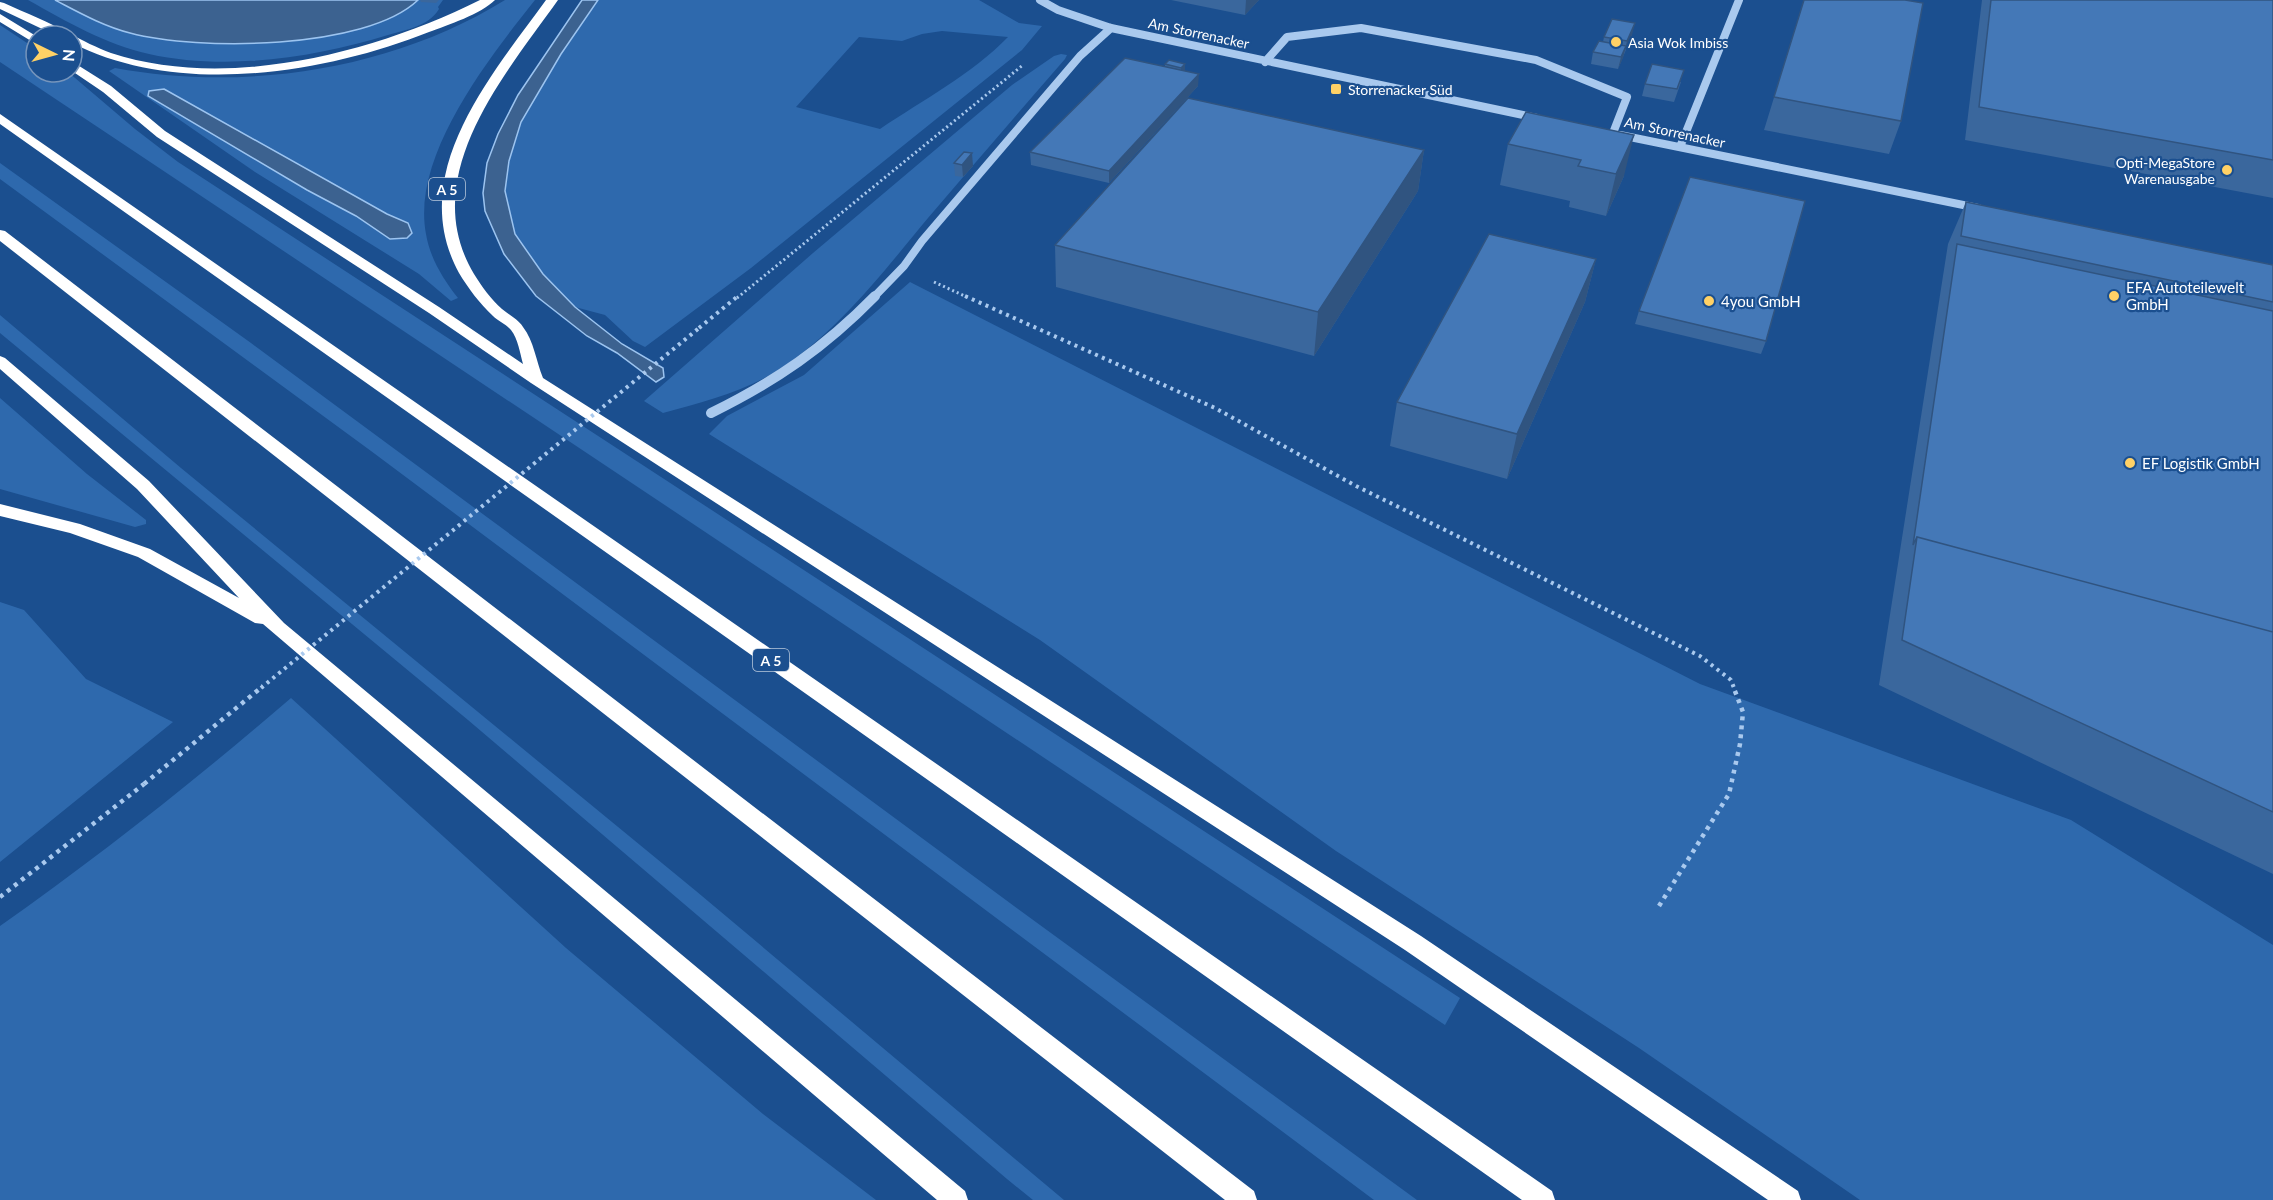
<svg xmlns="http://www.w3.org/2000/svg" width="2273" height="1200" viewBox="0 0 2273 1200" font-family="Lato,sans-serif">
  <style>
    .green { fill: #2e69ad; fill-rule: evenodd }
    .water { fill: #3c6290; stroke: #9cc4f0; stroke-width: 1.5 }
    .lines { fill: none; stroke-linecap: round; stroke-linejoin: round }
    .path-far2 { stroke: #a9c9ee; stroke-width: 3; stroke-dasharray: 2 3; stroke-linecap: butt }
    .path-far1 { stroke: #a9c9ee; stroke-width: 4; stroke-dasharray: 3 4.5; stroke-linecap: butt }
    .path { stroke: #a9c9ee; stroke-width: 4.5; stroke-dasharray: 4 5; stroke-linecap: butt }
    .minor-far1 { stroke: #a9c9ee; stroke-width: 8 }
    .minor { stroke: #a9c9ee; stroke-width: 10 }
    .highway { fill: #fff; fill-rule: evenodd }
    .path-bridge-far1 { stroke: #a9c9ee; stroke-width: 4; stroke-dasharray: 3 4.5; stroke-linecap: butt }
    .path-bridge { stroke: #a9c9ee; stroke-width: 4.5; stroke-dasharray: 4 5; stroke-linecap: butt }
    .wall { fill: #3a679d }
    .shaded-wall { fill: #305480 }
    .building { fill: #4478b7; stroke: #305480; stroke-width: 1.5 }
    .poi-dot { fill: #ffd166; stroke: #1b4f8f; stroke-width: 2 }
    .labels { text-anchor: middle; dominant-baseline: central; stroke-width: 4.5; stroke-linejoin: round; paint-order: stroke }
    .far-street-label { font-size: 14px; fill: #fff; stroke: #1b4f8f }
    .far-poi-label { font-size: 14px; fill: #fff; stroke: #1b4f8f; text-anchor: start }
    .shield { fill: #1b4f8f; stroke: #bbcadd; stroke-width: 1.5 }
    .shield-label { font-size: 14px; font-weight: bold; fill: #fff }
    .poi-label { font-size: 15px; fill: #fff; stroke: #1b4f8f; text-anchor: start }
  </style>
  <rect width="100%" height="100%" fill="#1b4f8f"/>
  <path class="green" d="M28 0H443L438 7 439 9C428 27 407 29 388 35 313 58 226 71 149 54 105 44 67 22 28 0Z
    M505 0H535C489 58 411 156 426 234 430 258 443 279 458 298L451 301 419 274 255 172 109 71 115 68C245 92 392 70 505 0Z
    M598 0H979L1019 23 1042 26 1022 50 751 268 645 347 633 341 605 315 575 307 543 274 515 234 505 191 509 161 521 122 561 54ZM942 31 1008 37C972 74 923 100 880 129L796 107 859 37 902 41 922 34Z
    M0 25 36 49V72H68L135 129 178 162 1460 998 1445 1025 0 62Z
    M1061 54 1067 55 1065 59C1019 112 973 165 928 218 884 271 837 333 778 370 744 392 702 402 663 413L644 401 813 253 1012 85 1054 56Z
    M0 163 251 343 1014 906 1417 1200H1374L371 451 0 179Z
    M910 282 1700 684 2071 820 2273 945V1200H1860L1639 1048 1336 851 1040 640 709 434 727 416 804 375Z
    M0 315 181 468 696 891 1064 1200H1033L1007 1179 468 720 0 333Z
    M0 398 87 474 146 520V524L135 527 0 489Z
    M0 602 24 610 86 679 173 722 0 862Z
    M291 698 566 948 763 1114 876 1200H0V926C101 855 198 778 291 698Z"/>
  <path class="water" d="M55 0H418C366 50 197 51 130 33 103 26 80 13 55 0Z
    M582 0H598L561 54 521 122 509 161 505 191 515 234 543 274 575 307 622 344 663 368 664 377 656 382 617 353 587 336 536 296 504 254 485 211 483 193 487 163 498 134 518 95Z
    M164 89 387 214 408 223 412 233 407 238 390 239 356 216 307 190 148 96 149 91Z"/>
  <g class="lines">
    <path class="path-far2" d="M934 282 969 298
      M737 298 1023 65"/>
    <path class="path-far1" d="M965 296 1215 408 1356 486 1700 656 1731 680 1734 688
      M699 328 738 296"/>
    <path class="path" d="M0 897 144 784
      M1659 906 1729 794 1740 744 1743 712 1733 686"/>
    <path class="minor-far1" d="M1040 0 1058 10 1111 28 1537 118
      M1265 62 1287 37 1361 28 1536 60 1627 97 1613 133
      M1620 135 1978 208
      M1680 147 1739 0
      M873 298 904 266 922 241 1080 56 1111 28"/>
    <path class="minor" d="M711 413C776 381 824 348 875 296"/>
    <path class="highway" d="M480 0H495C481 14 448 25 429 32 323 74 178 97 72 43V36H57L0 9V2L4 3C26 13 49 22 70 34 82 40 97 48 111 53 227 91 374 53 480 0Z
      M546 0H558C504 76 416 177 474 274 482 287 491 299 502 309 509 315 518 319 523 327 534 341 536 361 543 378L1421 936 1798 1191 1801 1200H1768L1405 950 531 383 429 313 157 137 103 92 72 71V62L76 64 111 86 165 131 439 307 523 364C520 353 518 339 511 330 506 324 498 321 493 316 480 304 468 288 459 273 405 174 491 76 546 0Z
      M0 14 36 36V44L0 22Z
      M0 114 1552 1191 1555 1200H1522L0 124Z
      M0 230 5 231 1254 1191 1257 1200H1225L0 241Z
      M0 356 5 358 149 481 284 623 965 1191 968 1200H937L263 624 255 623 138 557 70 533 0 516V504L80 524 150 549 239 598 137 489 0 369Z"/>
    <path class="path-bridge-far1" d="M261 688 699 328"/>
    <path class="path-bridge" d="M144 784 263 686"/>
  </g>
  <path class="wall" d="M420 0H439L436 3 421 2Z
    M1171 0H1259L1245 15Z
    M1804 0 1901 121 1889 154 1764 130Z
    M1982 0H2273V198L1965 140Z
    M1632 35 1618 69 1591 64 1593 52 1603 42 1604 37Z
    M1165 64H1185V71L1198 86 1109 183 1031 165 1030 152 1165 67Z
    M1681 82 1674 102 1642 96 1645 84Z
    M1526 112 1624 176 1606 216 1569 207 1570 201 1500 185 1508 144Z
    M1424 150 1418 191 1314 356 1056 287 1055 245Z
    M954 163 973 166 963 177 955 176Z
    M1966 202 2273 265V874L1879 685 1948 244Z
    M1596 259 1585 302 1507 479 1390 446 1397 402Z
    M1639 311 1766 341 1761 354 1635 324Z"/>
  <path class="shaded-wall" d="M1246 0H1259L1245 15Z
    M1635 23 1632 35 1624 53 1627 41Z
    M1626 46 1623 58 1618 69 1621 57Z
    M1185 64V76L1181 80V68Z
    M1199 74 1198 86 1109 183V171Z
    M1634 135 1624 176 1606 216 1616 174Z
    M1424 150 1418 191 1314 356 1318 312Z
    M972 153 973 166 963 177 962 165Z
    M1596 259 1585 302 1507 479 1517 434Z"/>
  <path class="building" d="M1804 0H1905L1923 3 1901 121 1774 97Z
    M1991 0H2273V160L1979 107Z
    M1612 19 1635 23 1627 41 1604 37Z
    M1599 41 1626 46 1621 57 1593 52Z
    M1125 58 1199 74 1109 171 1030 152Z
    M1169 60 1185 64 1181 68 1165 64Z
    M1652 64 1684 70 1677 89 1645 84Z
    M1188 98 1424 150 1318 312 1055 245Z
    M1526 112 1634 135 1616 174 1578 166 1581 160 1508 144Z
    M964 152 972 153 962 165 954 163Z
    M1690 177 1805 201 1766 341 1639 311Z
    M1966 202 2273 265V302L1961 236Z
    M1489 234 1596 259 1517 434 1397 402Z
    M1957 244 2273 311V632L1917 537 1913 545Z
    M1917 537 2273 632V812L1902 640Z"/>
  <g class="poi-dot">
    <circle cx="1616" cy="42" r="6"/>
    <rect x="1330" y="83" width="12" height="12" rx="3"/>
    <circle cx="2227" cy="170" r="6"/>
    <circle cx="2114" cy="296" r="6"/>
    <circle cx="1709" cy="301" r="6"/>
    <circle cx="2130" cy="463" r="6"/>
  </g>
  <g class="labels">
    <g class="far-street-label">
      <text transform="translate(1199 33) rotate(12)">Am Storrenacker</text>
      <text transform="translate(1675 132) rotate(12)">Am Storrenacker</text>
    </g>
    <g class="far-poi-label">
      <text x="1628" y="42">Asia Wok Imbiss</text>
      <text x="1348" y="89">Storrenacker Süd</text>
      <text x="2215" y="162" text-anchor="end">Opti-MegaStore<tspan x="2215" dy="16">Warenausgabe</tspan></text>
    </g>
    <g class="shield">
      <rect x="429" y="178" width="36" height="22" rx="4.5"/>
      <rect x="753" y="649" width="36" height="22" rx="4.5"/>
    </g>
    <g class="shield-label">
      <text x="447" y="189">A 5</text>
      <text x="771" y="660">A 5</text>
    </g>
    <g class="poi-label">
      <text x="2126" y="287">EFA Autoteilewelt<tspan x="2126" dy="17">GmbH</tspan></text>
      <text x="1721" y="301">4you GmbH</text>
      <text x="2142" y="463">EF Logistik GmbH</text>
    </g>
  </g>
  <g transform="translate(54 54) rotate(95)"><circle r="28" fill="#1b4f8f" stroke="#7695bc" stroke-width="1.5"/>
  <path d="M0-4.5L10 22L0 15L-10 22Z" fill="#ffd166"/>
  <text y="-9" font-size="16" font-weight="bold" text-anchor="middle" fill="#ffffff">N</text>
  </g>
</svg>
